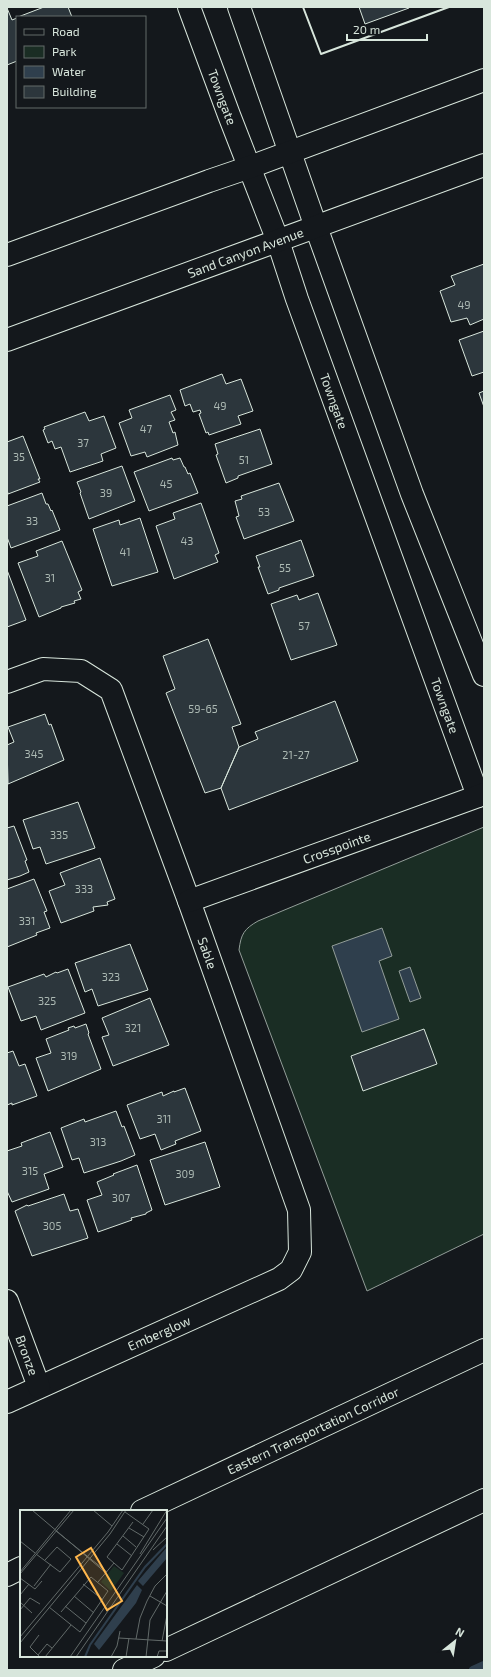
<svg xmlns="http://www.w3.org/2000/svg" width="491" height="1677" viewBox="0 0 491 1677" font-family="'Exo 2',sans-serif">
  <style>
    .green { fill: #1a2d24; stroke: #939e99 }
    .water { fill: #2f3f4d; stroke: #939e99 }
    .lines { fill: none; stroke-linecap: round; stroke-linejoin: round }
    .stream { stroke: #2f3f4d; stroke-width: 8 }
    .building { fill: #2c363c; stroke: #d8e6dc }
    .minor-casing { stroke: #d8e6dc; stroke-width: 24 }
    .major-casing { stroke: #d8e6dc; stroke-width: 24 }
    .highway-casing { stroke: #d8e6dc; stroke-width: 24 }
    .minor { stroke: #14181c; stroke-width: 22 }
    .major { stroke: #14181c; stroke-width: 22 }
    .highway { stroke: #14181c; stroke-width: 22 }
    .wall { stroke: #d8e6dc; stroke-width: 2 }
    .labels { text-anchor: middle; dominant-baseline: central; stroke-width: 3; stroke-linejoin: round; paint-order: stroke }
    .number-label { font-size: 11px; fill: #adbab4 }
    .street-label { font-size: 13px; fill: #d8e6dc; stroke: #14181c }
    .inset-river { fill: none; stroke: #2f3f4d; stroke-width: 2 }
    .inset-road { fill: none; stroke: #626a69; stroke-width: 1 }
    .view { fill: #ffb74d; fill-opacity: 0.15; stroke: #ffb74d; stroke-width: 2 }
    .inset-edge { fill: none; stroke: #d8e6dc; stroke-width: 2 }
  </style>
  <rect width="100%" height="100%" fill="#14181c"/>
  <path class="green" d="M484 827V1234L367 1291 239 950C241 934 244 929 258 921Z"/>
  <path class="water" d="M382 928 392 956 379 961 399 1019 362 1032 332 946Z
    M410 967 421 998 410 1002 399 971Z"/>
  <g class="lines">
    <path class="stream" d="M473 1670 484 1665"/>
  </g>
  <path class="building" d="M44 7H68L72 17H18Z
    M359 7H409V8L365 24Z
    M7 8 12 20 17 18V61L7 65Z
    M484 264V319L470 325 467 318 451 322 440 291 455 285 451 276Z
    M484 331V372L472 376 459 340Z
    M222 374 226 384 241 379 253 411 238 416 241 424 209 435 208 432 206 433 199 414 201 413 200 410 193 412 190 404 185 406 180 390Z
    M484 391V407L479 393Z
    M170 395 176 410 171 412 175 420 169 422 173 433 175 432 178 445 147 457 145 452 131 456 119 423 132 418 129 410Z
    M85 412 89 421 104 416 116 448 101 454 103 461 70 472 61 447 55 449 52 441 48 443 43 430 45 429 44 427Z
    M260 429 272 464 238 476V478L226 483 216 455 218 454 215 444Z
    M23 436 40 479H38L40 482 8 494 7 489V442Z
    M172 458 173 460 180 458 184 467H185L188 474 190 473 198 493 149 511 134 472Z
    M122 466 135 501 89 519 80 493 81 492 77 482Z
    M279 483 294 521 244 539 236 517 239 516 235 501 242 499 241 496Z
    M42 493 46 504H48L51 511 52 510 60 530 11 548 7 537V506Z
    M201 503 219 553 215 555 218 562 174 579 156 526 175 519 173 513Z
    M140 518 158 572 112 586 93 529 119 520 120 525Z
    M301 540 314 576 279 588V590L268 594 258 567H260L256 556Z
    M62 541 82 590 78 592 81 599 74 601 75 603 61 607V608L39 617 18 563 38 556 36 551Z
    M7 570 26 620 7 627Z
    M318 593 337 645 291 660 271 604 297 595 299 600Z
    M208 639 241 724 232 727 239 747 221 788 205 793 166 693 175 689 163 656Z
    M335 701 358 761 229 810 221 788 239 747 258 739 255 732Z
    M45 714 49 725 51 724 64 760 8 784 7 745 14 742 8 727Z
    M78 802 95 848 46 864 40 847 33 849 23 820Z
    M14 826 27 860 25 861 29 872 20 876 7 880V828Z
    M100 858 115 899 107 902 108 905 93 907 94 911 61 923 49 891 65 885 60 873Z
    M34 879 47 911 44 912 50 928 36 933 37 935 7 947V889Z
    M130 944 148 990 98 1006 92 989 85 992 75 963Z
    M68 969 85 1013 41 1030 36 1016 21 1021 8 987 44 974 46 977 56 972 57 973Z
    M150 998 169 1045 113 1066 102 1037 109 1035 102 1018Z
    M86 1024 89 1033 88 1034 101 1069 48 1091 36 1058 51 1053 46 1039 69 1030 68 1028 74 1026 75 1028Z
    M424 1029 437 1064 363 1091 351 1056Z
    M13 1051 19 1066 25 1064 37 1096 12 1105V1103L7 1105V1053Z
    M185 1088 201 1131 175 1141 176 1144 161 1150 155 1134 140 1139 127 1105 162 1092 163 1096 174 1091V1092Z
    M116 1111 122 1127 124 1126 135 1155 121 1161 84 1173 79 1158 72 1160 61 1128 84 1119 85 1122Z
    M50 1132 63 1167 44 1174 49 1189 12 1202 7 1191V1151L22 1146 21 1143Z
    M205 1142 220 1187 165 1205 150 1160Z
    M137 1165 152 1210 146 1213V1214L131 1218 132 1220 98 1232 87 1200 102 1195 97 1182 114 1175 113 1174Z
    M64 1194 70 1211 78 1209 88 1238 32 1256 15 1211 27 1205 28 1206Z"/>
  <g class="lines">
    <g class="minor-casing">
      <g id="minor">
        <path id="s1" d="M189 7 229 115 278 241 297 299 478 796"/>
        <path d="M239 7 316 227 412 494 484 675"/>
        <path id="s2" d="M7 682 43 669 81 671 111 690 189 901 299 1210 300 1252 291 1270 279 1279 7 1402"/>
        <path id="s3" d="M189 901 484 794"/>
        <path id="s4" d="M7 1301 39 1387"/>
      </g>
    </g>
    <g class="major-casing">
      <g id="major">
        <path d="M7 255 209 181 250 167 484 80"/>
        <path id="s5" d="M7 340 484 165"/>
      </g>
    </g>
    <g class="highway-casing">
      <g id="highway">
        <path id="s6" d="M142 1511 484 1350"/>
        <path d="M7 1575 21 1568"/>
        <path d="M166 1650 484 1500"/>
        <path d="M124 1670 154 1656"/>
      </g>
    </g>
    <use href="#minor" class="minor"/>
    <use href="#major" class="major"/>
    <use href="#highway" class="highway"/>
    <path class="wall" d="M303 7 321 54 449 7"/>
  </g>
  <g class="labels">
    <g class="number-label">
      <text x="464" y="304">49</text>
      <text x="220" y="405">49</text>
      <text x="146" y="428">47</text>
      <text x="83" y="442">37</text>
      <text x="19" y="456">35</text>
      <text x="244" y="459">51</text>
      <text x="166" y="483">45</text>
      <text x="106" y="492">39</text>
      <text x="264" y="511">53</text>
      <text x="32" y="520">33</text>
      <text x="187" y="540">43</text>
      <text x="125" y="551">41</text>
      <text x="285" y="567">55</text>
      <text x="50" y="577">31</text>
      <text x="304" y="625">57</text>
      <text x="203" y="708">59-65</text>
      <text x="34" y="753">345</text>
      <text x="296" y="754">21-27</text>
      <text x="59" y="834">335</text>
      <text x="84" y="888">333</text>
      <text x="27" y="920">331</text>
      <text x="111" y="976">323</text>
      <text x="47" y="1000">325</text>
      <text x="133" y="1027">321</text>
      <text x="69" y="1055">319</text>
      <text x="164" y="1118">311</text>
      <text x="98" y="1141">313</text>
      <text x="30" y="1170">315</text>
      <text x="185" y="1173">309</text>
      <text x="121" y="1197">307</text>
      <text x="52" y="1225">305</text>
    </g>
    <g class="street-label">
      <text stroke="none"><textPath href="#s1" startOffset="96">Towngate</textPath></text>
      <text stroke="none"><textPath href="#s5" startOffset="254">Sand Canyon Avenue</textPath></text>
      <text stroke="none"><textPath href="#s1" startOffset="420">Towngate</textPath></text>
      <text stroke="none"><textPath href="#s1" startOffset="744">Towngate</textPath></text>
      <text stroke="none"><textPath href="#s3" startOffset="157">Crosspointe</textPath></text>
      <text stroke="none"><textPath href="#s2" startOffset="392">Sable</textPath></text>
      <text transform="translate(159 1333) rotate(-24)">Emberglow</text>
      <text stroke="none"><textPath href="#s4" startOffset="58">Bronze</textPath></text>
      <text stroke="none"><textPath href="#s6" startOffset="189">Eastern Transportation Corridor</textPath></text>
    </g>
  </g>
  <g transform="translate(20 1510)">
    <rect width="147" height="147" fill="#14181c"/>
    <path d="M94 56 104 63 91 81 81 72Z" fill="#1a2d24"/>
    <path d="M147 37V48L123 76 118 71ZM117 75 122 80 116 93 79 140 74 134Z" fill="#2f3f4d"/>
    <path class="inset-river" d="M65 147 70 135 125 57 147 34"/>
    <path class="inset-road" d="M12 0 86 63M73 0 92 16M105 2 129 19 102 60 87 47 113 12M123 14 133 0M109 18 124 27M36 21 87 62M103 26 116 37M0 31 15 43M97 34 112 46M133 40 147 27M16 44 40 62 51 49 37 37 25 50M120 44 147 0M0 62 51 0M0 64 54 0M0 68 15 79 22 71M78 72 94 53M63 74 83 90M14 76 31 54M0 85 9 74M54 86 74 103M130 86 147 96M0 92 12 103M45 96 66 113M29 97 60 122 88 81 71 67 41 102M0 100 10 88 20 94M19 125 10 137 20 147M0 127 88 22 103 0M99 128 147 131M116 129 120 108 127 91 135 76 147 64M142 131 147 105M0 133 90 24 106 0M18 145 27 134 32 138M25 147 51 115M50 147 147 8M56 147 147 16M91 147 97 136 100 121M106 147 109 128M126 147 130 110 147 81M137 147 139 141H147"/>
    <path class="view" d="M71 38 102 91 87 100 56 47Z"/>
    <rect width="147" height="147" class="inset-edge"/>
  </g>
  <rect width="491" height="1677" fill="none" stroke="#d8e6dc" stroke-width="16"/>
  <rect x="16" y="16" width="130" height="92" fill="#14181c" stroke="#626a69"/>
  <rect x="24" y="29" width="20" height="6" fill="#14181c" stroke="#626a69"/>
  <text x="52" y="36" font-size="12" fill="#d8e6dc">Road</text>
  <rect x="24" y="46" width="20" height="12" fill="#1a2d24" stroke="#626a69"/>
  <text x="52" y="56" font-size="12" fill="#d8e6dc">Park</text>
  <rect x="24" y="66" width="20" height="12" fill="#2f3f4d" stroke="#626a69"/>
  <text x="52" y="76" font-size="12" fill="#d8e6dc">Water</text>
  <rect x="24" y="86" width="20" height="12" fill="#2c363c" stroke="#626a69"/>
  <text x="52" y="96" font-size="12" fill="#d8e6dc">Building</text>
  <g transform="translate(455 1641) rotate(30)" stroke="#14181c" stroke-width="3" paint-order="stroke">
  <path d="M0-3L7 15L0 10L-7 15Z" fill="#d8e6dc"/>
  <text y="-6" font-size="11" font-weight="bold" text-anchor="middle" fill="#d8e6dc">N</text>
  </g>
  <path d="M347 34v6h80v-6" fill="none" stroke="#d8e6dc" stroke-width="2"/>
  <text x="353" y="34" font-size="12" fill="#d8e6dc" stroke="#14181c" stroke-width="3" paint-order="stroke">20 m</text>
</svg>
